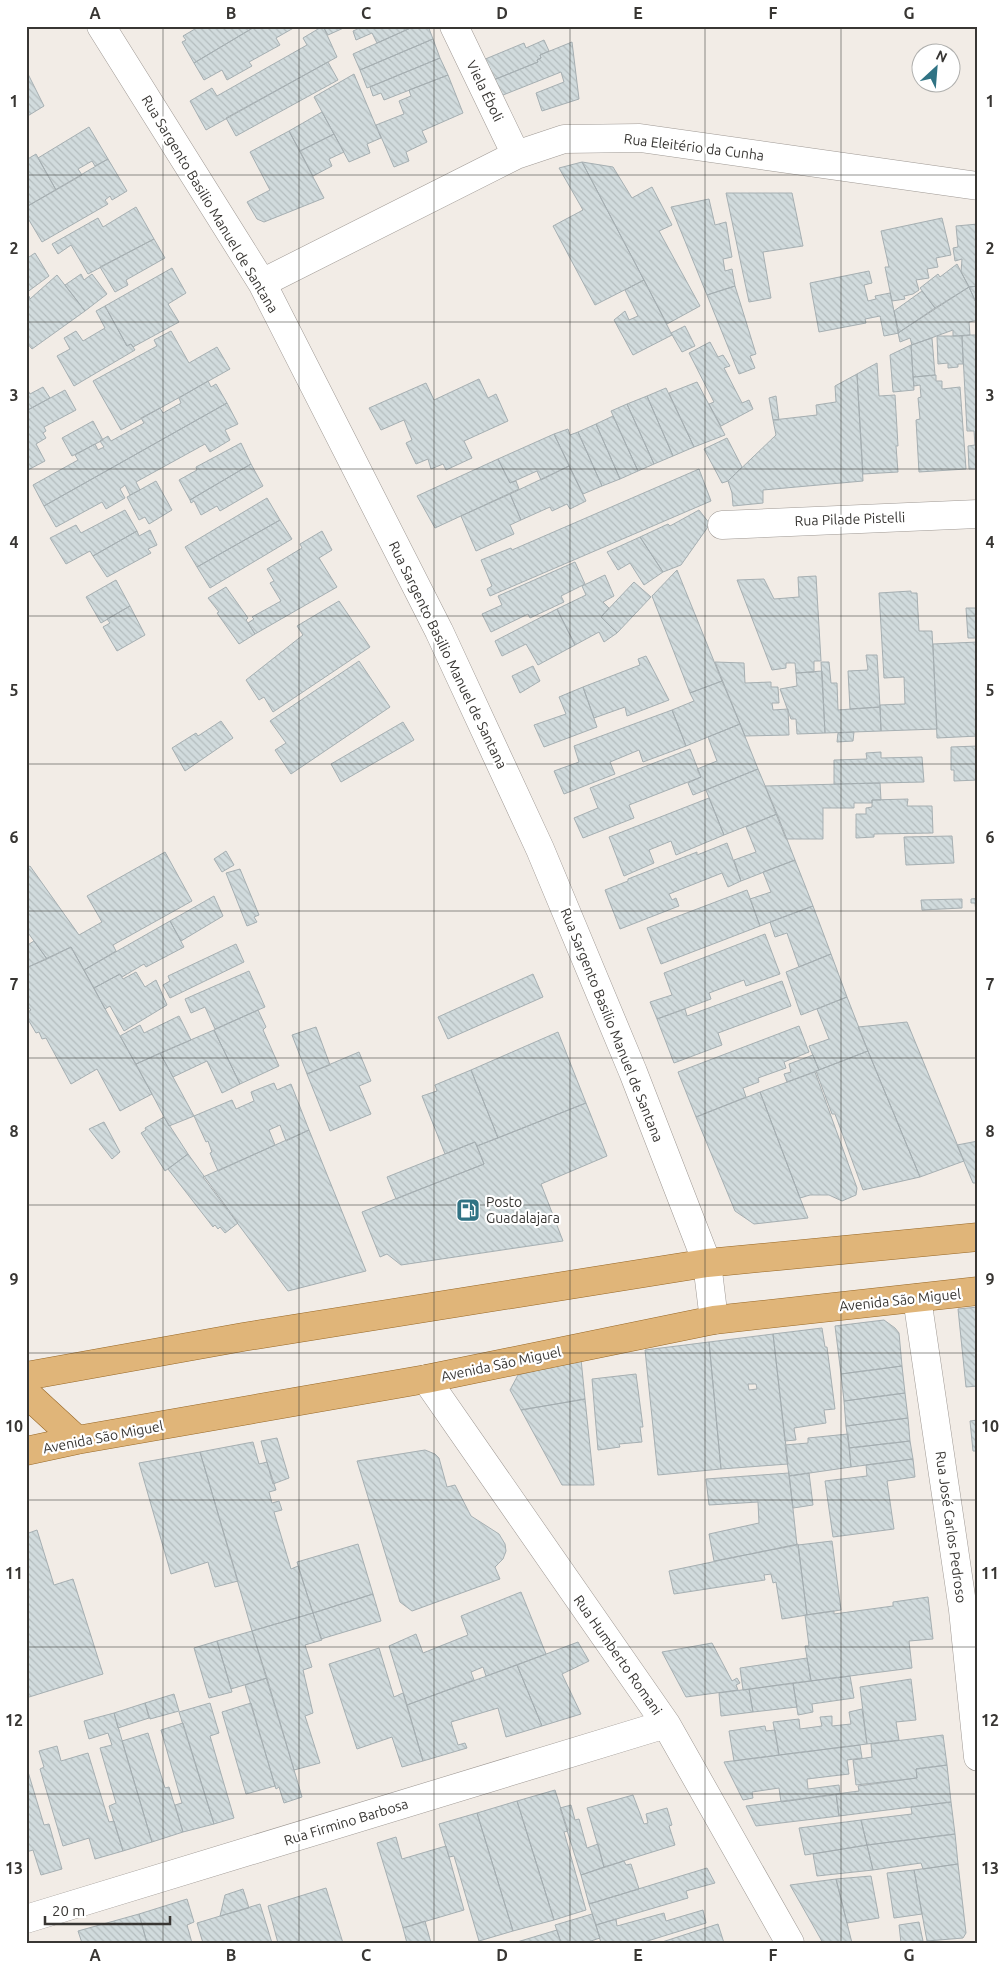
<svg xmlns="http://www.w3.org/2000/svg" width="1004" height="1969" viewBox="0 0 1004 1969" font-family="Ubuntu,sans-serif">
  <style>
    .building { fill: url(#building-back-hatch); stroke: #a6afb2; fill-rule: evenodd }
    .lines { fill: none; stroke-linecap: round; stroke-linejoin: round }
    .minor-casing { stroke: #9f9994; stroke-width: 29 }
    .major-casing { stroke: #986827; stroke-width: 29 }
    .minor { stroke: #fff; stroke-width: 28 }
    .major { stroke: #e0b579; stroke-width: 28 }
    .grid { fill: none; stroke: #383633; stroke-width: 1; stroke-opacity: 0.55 }
    .labels { text-anchor: middle; dominant-baseline: central; stroke-width: 4.5; stroke-linejoin: round; paint-order: stroke }
    .street-label { font-size: 14px; fill: #383633; stroke: #fff }
    .poi-label { font-size: 14px; fill: #383633; stroke: #fff; text-anchor: start }
    .neatline { fill: none; stroke: #383633; stroke-width: 2 }
    .grid-label { font-size: 16px; text-anchor: middle; font-weight: bold; fill: #383633 }
  </style>
  <defs>
    <pattern id="building-back-hatch" width="6" height="6" patternUnits="userSpaceOnUse" patternTransform="scale(1.25)"><rect width="6" height="6" fill="#d1dbdd"/><path d="M-1 5l2 2M0 0l6 6M5-1l2 2" fill="none" stroke="#b4bdbe"/></pattern>
  </defs>
  <rect width="100%" height="100%" fill="#f2ece6"/>
  <path class="building" d="M200 26H256L194 63 182 42 186 40 183 36Z
    M256 26H297L276 38 280 45 249 62 252 66 227 80 222 70 204 80 194 63Z
    M323 26H348L328 35Z
    M323 26 337 57 206 130 190 101 212 88 217 96 307 45 303 38Z
    M364 26H415L377 43 372 33 356 40 353 31Z
    M415 26H428L433 39 360 70 353 54Z
    M433 39 440 58 367 88 360 70Z
    M544 40 549 51 540 55 541 58 537 60 538 62 491 81 483 60 524 43 526 48Z
    M572 42 579 99 542 111 536 93 564 82 561 72 498 97 491 81 538 62 537 60 541 58 540 55Z
    M440 58 448 75 384 100 381 93 373 96 370 87Z
    M328 62 338 80 236 136 226 118Z
    M26 70 44 106 26 117Z
    M354 74 381 138 367 144 370 153 349 162 314 97Z
    M448 75 463 113 422 131 427 142 406 152 409 161 394 167 376 125 404 114 399 101 411 96 409 90Z
    M322 112 334 134 300 151 289 131Z
    M89 127 108 159 95 166 92 161 78 169 82 175 56 190 38 158Z
    M289 131 324 198 264 222 257 219 247 202 270 190 250 152Z
    M334 134 344 152 329 159 332 166 313 176 300 151Z
    M36 154 56 190 26 207V160Z
    M108 159 127 191 112 200 110 196 105 200 108 204 42 242 26 215V207Z
    M582 162 613 167 632 198 652 187 672 225 659 231 700 306 667 324Z
    M582 162 644 280 595 305 553 226 583 210 559 168Z
    M726 193H792L803 246 763 252 771 298 749 302Z
    M709 199 715 225 726 222 732 257 723 259 725 271 732 269 735 286 707 295 671 207Z
    M136 207 154 239 88 274 71 245 58 254 52 244 98 218 103 227Z
    M942 218 951 255 936 258 938 267 927 269 929 278 916 280 919 290 913 294 904 296 905 299 892 301 885 267H889L881 231Z
    M978 224V286L969 287 961 272 962 259 955 261 953 248 958 247 956 226Z
    M154 239 165 258 126 280 128 285 115 292 100 267Z
    M35 253 49 276 26 293V259Z
    M957 264 969 287 935 308 920 288 938 274 940 277Z
    M172 268 186 293 168 304 179 322 133 347 131 344 127 346 105 306Z
    M869 271 872 283 864 285 868 301 876 299 875 296 890 293 899 333 884 336 880 316 865 319 866 323 819 332 810 283Z
    M81 274 84 280 92 274 107 294 85 311 65 285Z
    M57 275 85 311 32 349 26 342V298L29 296 30 299Z
    M644 280 672 335 633 355 614 320 625 311 629 320 638 316 625 290Z
    M735 286 756 354 750 356 755 368 739 374 707 295Z
    M978 286V307L969 287Z
    M969 287 978 307V320L969 322 970 335 953 336V330L912 345 910 338 900 342 898 333Z
    M922 291 935 308 898 333 894 311Z
    M105 306 127 346 131 344 135 350 74 386 57 356 70 349 64 338 76 331 83 341 105 328 96 311Z
    M685 326 695 346 682 352 671 333Z
    M171 331 189 363 217 347 230 369 121 430 93 381 157 346 154 340Z
    M970 335H978V469H969L968 446 975 445 974 431H967L962 336Z
    M937 336H962L963 364H958V367L948 368V363L938 364Z
    M932 338 935 375 913 377 911 345Z
    M710 342 718 357 723 355 730 366 724 368 742 403 749 400 753 409 721 426 709 404 714 402 689 353Z
    M911 345 914 390 893 392 890 355Z
    M877 363 879 396 895 395 898 446H896L898 472 863 474 857 374Z
    M857 374 863 481 763 490V503L733 506 732 493 728 481 776 435 773 420 817 415 816 405 836 402 835 386Z
    M936 375V381H942V389L960 387 966 469 919 472 916 420 920 419 918 398 921 397 920 385 914 386 913 377Z
    M479 379 488 398 496 394 508 421 464 441 472 458 446 470 443 464 431 469 428 459 416 464 406 443 412 440 404 420 381 430 369 408 426 383 434 400Z
    M208 381 211 387 216 384 227 403 44 506 33 485 78 460 75 455 95 444 98 450 104 447 100 441 108 436 111 441 144 423 141 418 160 408 163 413 181 403 179 398Z
    M697 382 725 435 694 447 669 393Z
    M26 387 30 394 43 387 50 398 26 411Z
    M666 388 694 447 673 456 647 396Z
    M65 390 76 410 44 427 46 431 43 433 46 438 36 444 45 461 26 471V411Z
    M647 396 673 456 654 464 627 404Z
    M776 396 779 420H773L769 398Z
    M227 403 238 424 225 430 230 440 210 452 205 444 136 482 140 490 130 495 125 485 120 489 125 498 106 509 102 502 56 527 44 506Z
    M627 404 654 464 638 471 611 411Z
    M613 416 638 471 620 479 596 424Z
    M93 421 103 440 72 456 62 438Z
    M596 424 620 479 602 486 578 432Z
    M568 429 570 435 578 432 602 486 583 494 554 434Z
    M554 434 569 466 541 480 537 471 510 483 498 459Z
    M727 438 742 467 728 481 722 483 704 449Z
    M241 443 251 464 190 500 179 480 197 470 196 467Z
    M498 459 510 483 516 481 519 489 435 528 417 496Z
    M251 464 263 486 220 511 217 506 201 515 194 501 191 503 190 500Z
    M569 466 586 501 570 509 567 504 552 511 550 507 521 520 510 494Z
    M699 469 711 501 490 596 487 589 492 586 481 560 511 548 512 550Z
    M156 481 172 510 149 524 145 517 139 520 127 497Z
    M510 494 521 520 510 525 514 534 476 551 461 516Z
    M267 498 280 520 197 567 185 547Z
    M125 510 137 531 93 556 90 551 66 564 50 538 76 525 81 533Z
    M699 510 710 524 681 565 663 572 640 537 668 524 670 526Z
    M280 520 292 539 210 588 197 567Z
    M150 530 157 545 148 549 151 553 107 577 93 556 137 531 139 536Z
    M322 531 332 550 319 558 337 587 255 634 248 623 254 619 252 617 281 601 270 583 274 581 267 569 302 548 300 544Z
    M640 537 663 572 644 585 630 563 618 570 607 552Z
    M575 562 585 584 561 596 564 602 530 618 528 614 491 632 482 614 502 605 498 596Z
    M677 570 722 681 690 693 652 596Z
    M605 575 614 596 603 602 609 608 601 617 617 633 604 642 599 632 575 645 557 609 586 595 582 586Z
    M816 576 821 661H814V672L796 673 795 663H786V668L772 670 737 580 764 579 774 599 799 597 798 577Z
    M116 580 130 606 101 623 86 597Z
    M634 582 651 597 617 633 601 617Z
    M226 587 248 618 246 620 255 634 239 644 217 613 219 612 208 598Z
    M911 591V593H917L919 631H932L937 729 881 731 880 705 905 704 904 677 884 678 879 593Z
    M339 601 370 647 273 712 264 697 259 700 246 680 303 635 297 626Z
    M130 606 145 635 117 651 103 627 110 623 107 619Z
    M966 608H978V638H968Z
    M557 609 575 645 538 665 526 644 502 656 495 641Z
    M978 642V736L937 738 933 644Z
    M866 655H877L880 707 850 709 848 671 868 670Z
    M646 656 669 700 627 716 625 707 594 718 583 687 640 665 638 659Z
    M359 661 390 707 291 774 275 750 286 743 270 721Z
    M715 662 744 663 745 683 771 682V687H778L779 703H772L773 710 788 709 789 735 745 736Z
    M821 662H829L831 683H837L838 710 880 707 881 731 825 733Z
    M533 666 540 681 520 693 512 676Z
    M822 671 825 733 797 734 796 719H791L780 689 797 686 796 673Z
    M722 681 740 724 686 746 672 710 694 701 690 693Z
    M583 687 597 727 544 747 534 725 566 714 559 697Z
    M672 710 686 746 643 762 639 750 610 762 615 774 564 794 554 771 579 762 574 746Z
    M221 721 233 738 185 771 172 748 196 733 198 736Z
    M403 722 414 740 341 782 331 764Z
    M740 724 758 769 693 795 688 783 701 777 697 769 717 761 708 737Z
    M854 732 853 741 837 742 838 733Z
    M978 746V780L954 781V770H951V747Z
    M690 749 701 777 629 805 634 818 583 838 574 818 598 808 590 788Z
    M881 752V758L922 757 924 782 834 784V760L867 759 866 753Z
    M758 769 777 814 724 835 706 790Z
    M880 783 881 800H872V803H854V808H823V839H786L765 786Z
    M709 798 724 835 676 855 671 841 649 850 654 863 624 876 609 837Z
    M908 799 907 806H932L933 833 874 834V837L856 838V814H866V808L872 807V800Z
    M777 814 795 860 741 881 734 860 756 852 746 827Z
    M952 836 954 863 906 865 904 837Z
    M727 843 741 881 728 887 722 873 669 894 672 900 676 898 679 906 620 929 605 890 628 881V879L697 852V855Z
    M226 851 234 865 222 872 214 859Z
    M165 852 192 901 113 945 116 951 84 970 71 947 47 959 26 930V868L30 866 79 935 102 922 87 896Z
    M795 860 813 906 760 926 750 899 771 892 763 872Z
    M240 869 259 915 254 917 257 922 247 926 226 873Z
    M747 890 760 926 661 964 647 928Z
    M214 896 223 916 181 941 170 921Z
    M978 898V912H976L975 903H971V899Z
    M962 899V908L922 910 921 900Z
    M813 906 831 954 799 967 787 933 775 937 770 922Z
    M170 921 184 947 146 967 144 964 122 977 120 974 94 988 84 970Z
    M765 934 780 974 746 986 744 980 709 993 711 999 657 1019 650 1002 672 995 664 973Z
    M34 941 47 959 26 968V946Z
    M236 944 244 962 170 998 163 985 170 981 168 976Z
    M71 947 152 1094 120 1111 97 1069 71 1084 46 1038 42 1039 39 1032 36 1033 26 1016V1013L31 1010 26 1004V968Z
    M831 954 847 997 801 1015 786 972Z
    M249 971 265 1007 215 1029 205 1007 191 1013 185 999Z
    M136 972 145 987 156 980 167 1005 124 1031 110 1006 105 1009 94 988 120 974 123 979Z
    M533 974 543 997 448 1039 438 1017Z
    M782 981 791 1006 718 1033 722 1045 674 1063 657 1019 685 1009 687 1016Z
    M847 997 868 1051 819 1070 809 1046 829 1039 817 1009Z
    M258 1010 266 1027 263 1030 279 1066 240 1084 214 1030Z
    M179 1016 191 1040 136 1064 120 1036 140 1025 144 1033Z
    M907 1022 964 1161 920 1177 858 1027Z
    M799 1026 809 1052 784 1062 786 1068 758 1078 759 1082 743 1088 746 1097 696 1117 678 1072Z
    M316 1027 330 1065 307 1074 292 1035Z
    M214 1030 240 1084 222 1093 207 1061 173 1077 160 1053Z
    M558 1032 586 1103 498 1138 471 1070Z
    M868 1051 920 1177 863 1190 835 1114H832L816 1071Z
    M359 1052 371 1081 359 1086 371 1114 330 1131 307 1074Z
    M160 1053 194 1116 169 1126 136 1064Z
    M813 1055 819 1070 787 1082 784 1074 791 1072 789 1064Z
    M471 1070 498 1138 477 1146 475 1142 445 1154 422 1096 437 1091 435 1085Z
    M815 1072 857 1188 856 1195 842 1201 829 1195H810L800 1198 760 1092Z
    M274 1083 277 1090 291 1084 309 1130 286 1141 280 1125 269 1130 275 1145 218 1171 210 1153 212 1152 208 1141 206 1142 194 1116 232 1100 236 1109 254 1101 251 1092Z
    M760 1092 800 1198 808 1218 754 1224 735 1211 696 1117Z
    M586 1103 607 1156 541 1184 563 1241 401 1265 387 1254 380 1257 362 1212 484 1164 477 1146Z
    M164 1117 188 1154 165 1171 141 1133 146 1130 145 1128Z
    M104 1122 120 1152 112 1159 89 1129Z
    M309 1130 366 1271 288 1291 203 1177Z
    M978 1141V1183H973L957 1145Z
    M475 1142 484 1164 396 1199 387 1177Z
    M188 1154 238 1223 225 1233 220 1227 218 1229 215 1225 213 1227 168 1169Z
    M978 1307V1386L966 1387 958 1309Z
    M884 1320 895 1328 899 1333 902 1366 841 1374 835 1326Z
    M822 1328 825 1347H827L835 1409 824 1410 826 1423 794 1428 796 1440 785 1441 773 1334Z
    M773 1334 788 1464 721 1469 709 1342ZM748 1384H756L757 1389 749 1390Z
    M709 1342 721 1469 658 1475 645 1350Z
    M581 1359 585 1399 521 1410 510 1390 518 1375Z
    M902 1366 905 1393 844 1401 841 1374Z
    M636 1374 643 1427H640L642 1442 619 1444 620 1447 598 1450 592 1379Z
    M905 1393 908 1418 846 1426 844 1401Z
    M585 1399 594 1485H562L521 1410Z
    M908 1418 910 1441 849 1448 846 1426Z
    M978 1420V1451H973L970 1421Z
    M848 1434 851 1467 789 1476 785 1445 808 1443V1438Z
    M277 1438 289 1478 273 1484 261 1441Z
    M910 1441 913 1459 851 1467 849 1448Z
    M253 1442 259 1464 267 1462 276 1490 269 1492 272 1503 279 1501 282 1510 274 1512 291 1569 298 1566 313 1613 252 1631 200 1452Z
    M425 1450 435 1454 439 1458 447 1487 455 1485 471 1516 499 1534 505 1544 506 1551 503 1559 495 1567 500 1579 412 1611 400 1602 357 1461Z
    M200 1452 238 1581 215 1587 208 1562 171 1574 139 1463Z
    M913 1459 915 1477 887 1481 894 1529 833 1537 825 1481 867 1476 866 1465Z
    M789 1473 797 1545 714 1561 709 1534 759 1523 758 1502 709 1505 706 1479Z
    M809 1473 813 1505 793 1508 789 1476Z
    M37 1530 54 1585 73 1579 103 1674 26 1698V1534Z
    M832 1541 841 1610 807 1615 798 1545Z
    M358 1544 373 1594 313 1613 297 1562Z
    M798 1544 807 1615 782 1619 776 1582 773 1583 771 1574 764 1575 765 1580 674 1594 669 1571Z
    M521 1592 546 1654 486 1676 483 1667 471 1672 474 1680 407 1705 389 1646 416 1634 423 1653 468 1635 461 1616Z
    M373 1594 381 1621 321 1639 313 1613Z
    M928 1597 933 1639 909 1641 912 1668 811 1681 805 1646H809L805 1615 834 1611V1614L893 1606V1602Z
    M313 1613 322 1640 305 1645 312 1667 303 1670 313 1713 305 1716 320 1763 294 1770 252 1631Z
    M252 1631 267 1678 231 1689 217 1641Z
    M217 1641 232 1692 209 1698 194 1648Z
    M578 1642 589 1661 562 1674 581 1714 542 1726 517 1665Z
    M712 1643 732 1681 737 1678 740 1683 736 1685 738 1690 686 1697 662 1652Z
    M379 1648 394 1697 403 1693 423 1761 402 1767 392 1737 357 1749 329 1664Z
    M807 1658 811 1681 743 1690 740 1668Z
    M517 1665 542 1726 506 1737 498 1708 451 1722 458 1745 465 1743 467 1748 423 1761 407 1705Z
    M850 1676 854 1698 812 1704 813 1712 798 1715 793 1683Z
    M267 1678 302 1797 284 1803 279 1787 276 1789 245 1685Z
    M911 1679 916 1720 896 1722 899 1740 867 1744 860 1687Z
    M793 1683 797 1707 753 1712 749 1689Z
    M749 1689 753 1712 721 1716 719 1693Z
    M174 1694 179 1711 150 1719 145 1703Z
    M145 1703 149 1718 118 1728 114 1713Z
    M210 1703 219 1733 210 1736 234 1818 214 1824 179 1712Z
    M251 1703 275 1786 246 1794 222 1712Z
    M862 1709 867 1744 779 1755 773 1722 799 1719 800 1729 822 1726 820 1717 832 1716V1726L851 1724 849 1712Z
    M114 1713 152 1842 123 1851 109 1806 116 1803 100 1748 112 1745 108 1733 89 1739 84 1721Z
    M183 1723 214 1824 183 1832 175 1805 182 1803 161 1730Z
    M765 1726 766 1731 775 1730 779 1755 734 1761 729 1731Z
    M148 1733 165 1788 169 1787 183 1832 152 1842 122 1741Z
    M943 1735 947 1765 916 1769 917 1778 856 1785 853 1760 872 1757 871 1744Z
    M860 1745 862 1758 847 1760 849 1774 807 1779 808 1789 839 1785 840 1794 781 1802 779 1788 752 1792 753 1798 743 1800 724 1762Z
    M57 1746 61 1761 88 1753 109 1822 114 1821 123 1851 95 1859 89 1838 63 1846 40 1769 44 1767 39 1751Z
    M26 1765 44 1825 49 1824 62 1869 41 1875 33 1850 26 1852Z
    M947 1765 951 1802 839 1816 836 1794 859 1791 858 1786 917 1778 916 1769Z
    M555 1790 568 1831 564 1832 586 1910 554 1920 517 1801Z
    M836 1794 839 1816 756 1826 746 1806Z
    M633 1795 644 1824 648 1823 646 1814 667 1808 672 1825 669 1826 675 1845 604 1867 587 1808Z
    M517 1801 554 1920 513 1931 477 1813Z
    M951 1802 955 1834 867 1845 861 1820 912 1814 911 1807Z
    M571 1805 575 1820 579 1819 587 1848 598 1844 604 1867 581 1875 560 1808Z
    M477 1813 513 1931 479 1941 454 1856 449 1857 439 1824Z
    M861 1820 867 1845 805 1855 799 1828Z
    M955 1834 958 1864 923 1869 921 1863 873 1870 867 1845Z
    M396 1837 402 1859 446 1846 464 1910 403 1928 377 1843Z
    M867 1845 873 1870 817 1876 813 1854Z
    M624 1861 626 1865 631 1864 639 1889 589 1904 581 1875Z
    M958 1864 966 1933 963 1938 927 1941 914 1870Z
    M707 1868 715 1883 686 1891 688 1898 596 1925 589 1904Z
    M914 1870 922 1914 894 1918 887 1873Z
    M871 1876 879 1918 847 1923 836 1879Z
    M836 1879 852 1943H823L790 1885Z
    M326 1888 343 1943H278L268 1906Z
    M243 1889 249 1908 220 1916 225 1895Z
    M187 1899 194 1922 187 1925 192 1943H147L139 1914Z
    M260 1904 272 1943H203L197 1923Z
    M703 1910 706 1923 641 1943H601L596 1925 616 1919 617 1926 664 1913 666 1921Z
    M139 1914 147 1943H82L78 1931Z
    M592 1914 600 1938 585 1943H561L555 1925Z
    M425 1921 431 1943H407L403 1928Z
    M919 1922 923 1941 901 1943 899 1925Z
    M718 1924 724 1943H659Z
    M557 1930 561 1943 517 1942Z"/>
  <g class="lines">
    <g class="minor-casing">
      <path id="minor" d="M101 26 262 283 439 631 540 849 633 1072 707 1263 714 1320
        M454 26 516 155
        M262 283 516 155 564 139 640 138 978 186
        M722 525 978 514
        M917 1298 963 1610 978 1757
        M426 1379 666 1724 790 1943
        M26 1919 666 1724"/>
    </g>
    <g class="major-casing">
      <path id="major" d="M26 1376 243 1337 707 1263 978 1237
        M26 1393 77 1440
        M26 1451 77 1440 426 1379 714 1320 978 1291"/>
    </g>
    <use href="#minor" class="minor"/>
    <use href="#major" class="major"/>
  </g>
  <path class="grid" d="M163 26V1943M299 26V1943M434 26V1943M570 26V1943M705 26V1943M841 26V1943M26 175H978M26 322H978M26 469H978M26 616H978M26 764H978M26 911H978M26 1058H978M26 1205H978M26 1353H978M26 1500H978M26 1647H978M26 1794H978"/>
  <defs>
    <g id="fuel-square" transform="scale(1.25)"><rect x="-9" y="-9" width="18" height="18" rx="4" fill="#307384" stroke="#fff"/><path d="M-5.5-6h7V0h2V4h1.3V-2.5L3-4.5l.8-.8L6-3V5H2.5V1h-1V6h-7ZM-4.2-4.7v3.2H.2V-4.7Z" fill="#fff"/></g>
  </defs>
  <g fill-rule="evenodd">
    <use href="#fuel-square" x="468" y="1210"/>
  </g>
  <g class="labels">
    <g class="street-label">
      <text transform="translate(485 91) rotate(64)">Viela Éboli</text>
      <text transform="translate(694 147) rotate(7)">Rua Eleitério da Cunha</text>
      <text transform="translate(210 204) rotate(59)">Rua Sargento Basilio Manuel de Santana</text>
      <text transform="translate(850 519) rotate(-2)">Rua Pilade Pistelli</text>
      <text transform="translate(448 655) rotate(64)">Rua Sargento Basilio Manuel de Santana</text>
      <text transform="translate(612 1025) rotate(68)">Rua Sargento Basilio Manuel de Santana</text>
      <text transform="translate(900 1300) rotate(-6)">Avenida São Miguel</text>
      <text transform="translate(501 1364) rotate(-12)">Avenida São Miguel</text>
      <text transform="translate(103 1437) rotate(-11)">Avenida São Miguel</text>
      <text transform="translate(951 1527) rotate(82)">Rua José Carlos Pedroso</text>
      <text transform="translate(618 1655) rotate(55)">Rua Humberto Romani</text>
      <text transform="translate(346 1822) rotate(-17)">Rua Firmino Barbosa</text>
    </g>
    <g class="poi-label">
      <text x="486" y="1202">Posto<tspan x="486" dy="16">Guadalajara</tspan></text>
    </g>
  </g>
  <rect width="1004" height="1969" fill="none" stroke="#ffffff" stroke-width="55"/>
  <g transform="translate(936 68) rotate(26)"><circle r="24" fill="#ffffff" stroke="#afafad"/>
  <path d="M0-4L9 19L0 12L-9 19Z" fill="#307384"/>
  <text y="-8" font-size="14" font-weight="bold" text-anchor="middle" fill="#383633">N</text>
  </g>
  <path d="M45 1916v8h125v-8" fill="none" stroke="#383633" stroke-width="2.5"/>
  <text x="52" y="1916" font-size="15" fill="#383633" stroke="#ffffff" stroke-width="4" paint-order="stroke">20 m</text>
  <rect x="28" y="28" width="948" height="1914" class="neatline"/>
  <g class="grid-label">
    <text x="95" y="19">A</text>
    <text x="231" y="19">B</text>
    <text x="366" y="19">C</text>
    <text x="502" y="19">D</text>
    <text x="638" y="19">E</text>
    <text x="773" y="19">F</text>
    <text x="909" y="19">G</text>
    <text x="14" y="107">1</text>
    <text x="990" y="107">1</text>
    <text x="14" y="254">2</text>
    <text x="990" y="254">2</text>
    <text x="14" y="401">3</text>
    <text x="990" y="401">3</text>
    <text x="14" y="548">4</text>
    <text x="990" y="548">4</text>
    <text x="14" y="696">5</text>
    <text x="990" y="696">5</text>
    <text x="14" y="843">6</text>
    <text x="990" y="843">6</text>
    <text x="14" y="990">7</text>
    <text x="990" y="990">7</text>
    <text x="14" y="1137">8</text>
    <text x="990" y="1137">8</text>
    <text x="14" y="1285">9</text>
    <text x="990" y="1285">9</text>
    <text x="14" y="1432">10</text>
    <text x="990" y="1432">10</text>
    <text x="14" y="1579">11</text>
    <text x="990" y="1579">11</text>
    <text x="14" y="1726">12</text>
    <text x="990" y="1726">12</text>
    <text x="14" y="1874">13</text>
    <text x="990" y="1874">13</text>
    <text x="95" y="1961">A</text>
    <text x="231" y="1961">B</text>
    <text x="366" y="1961">C</text>
    <text x="502" y="1961">D</text>
    <text x="638" y="1961">E</text>
    <text x="773" y="1961">F</text>
    <text x="909" y="1961">G</text>
  </g>
</svg>
